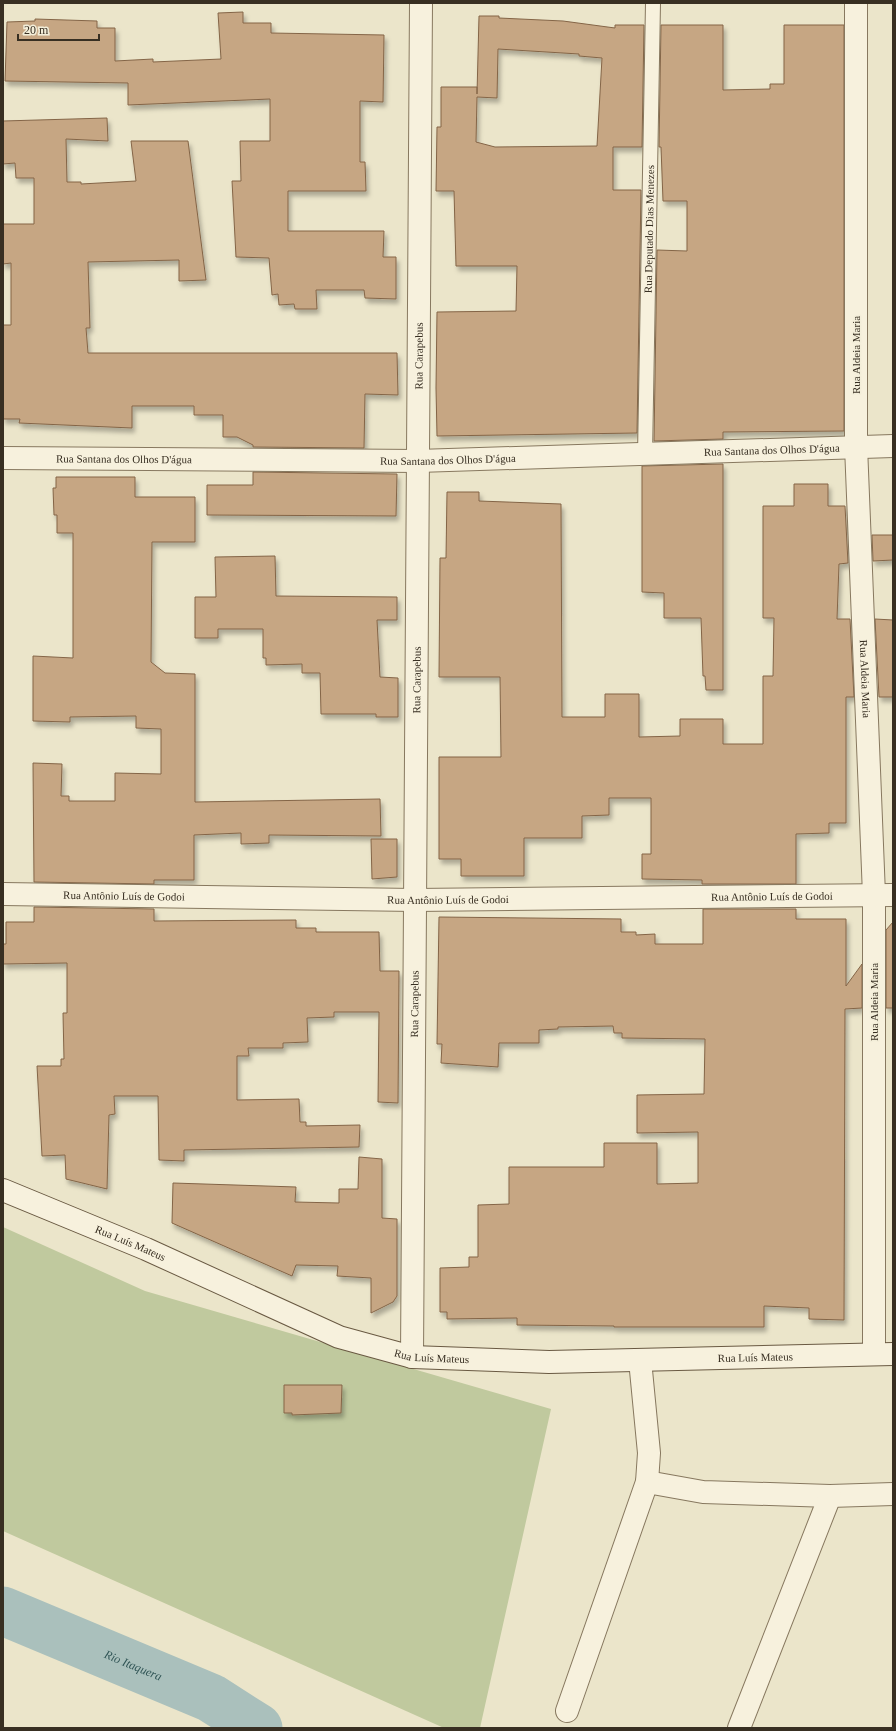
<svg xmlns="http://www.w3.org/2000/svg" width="896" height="1731" viewBox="0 0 896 1731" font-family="'Times New Roman',serif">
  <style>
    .green { fill: #c0c99e }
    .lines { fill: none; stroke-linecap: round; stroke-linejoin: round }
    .river { stroke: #aac0bc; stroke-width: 49 }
    .building { fill: #c6a683; stroke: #846547; fill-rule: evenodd; filter: url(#shadow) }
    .service-casing { stroke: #87785f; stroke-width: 16 }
    .minor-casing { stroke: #87785f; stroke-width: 24 }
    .secondary-casing { stroke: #695942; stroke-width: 24 }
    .service { stroke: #f7f1dd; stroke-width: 14 }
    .minor { stroke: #f7f1dd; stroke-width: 22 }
    .secondary { stroke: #f7f1dd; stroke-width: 22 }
    .labels { text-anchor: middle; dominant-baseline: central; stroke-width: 3; stroke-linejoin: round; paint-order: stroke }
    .street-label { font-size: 11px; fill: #382f22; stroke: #f3eed9 }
    .water-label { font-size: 12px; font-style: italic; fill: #325657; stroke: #f3eed9 }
  </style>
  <defs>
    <filter id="shadow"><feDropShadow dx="2.5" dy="4.5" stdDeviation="2" flood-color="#0004"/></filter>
  </defs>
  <rect width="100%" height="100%" fill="#ebe5ca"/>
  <path class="green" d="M3 1227 145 1291 551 1409 480 1728H444L3 1531Z"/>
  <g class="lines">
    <path class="river" id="s1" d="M3 1611 211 1698 258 1728"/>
  </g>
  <path class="building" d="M243 12V23H271V33L384 35 383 102 360 101V162H365L366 191H288V231H384L383 257H396V299L365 298 364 290H316L317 309H295L294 304 279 305 278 294 272 295 269 258 236 257 232 181H241L240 141H270V99L128 105V83L5 81 7 22 35 21V19L97 21V28H115V61L153 59V62L221 59 218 13Z
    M479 16H499V18L563 21 615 28V25H644L642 147H613V190H641L637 433 437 436 436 388 437 312 516 311 517 266H456L454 191H436L437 127H441V87H477V94ZM498 49 579 54V56L602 58 597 146 495 147 476 142 477 97 497 98Z
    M661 25H723V90L770 89V84H784V25H844V431L723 432V439L654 441 657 250 687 251V201H663L661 147H659Z
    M107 118 108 141 66 139 67 182H81V184L136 181 131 141H188L206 280 179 281V260L88 262 90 328H86L88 353H397L398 395 365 394 364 448 253 447V445L237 437H223V415H194V406H132V428L19 423 20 419H3V325H11V263L3 264V224H34V178H16L15 163 3 164V121Z
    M723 464V690H706L705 676H703L701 618H664V593L642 592V466Z
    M253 472 397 474 396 516 207 515V485H253Z
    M56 477H135V497H195V542H152L151 662 165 673 195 674V802L380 799 381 836 269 835V843L241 844V833L194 835V880H154V884L34 882 33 763 62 764 61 796H69V801H115V773L161 774V729L136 728V716L70 717V722L33 721V656L73 658V533H57V515H54L53 488H56Z
    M794 484H828V506H845L848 563 839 564 837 619H850L854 697H846V823H829V833L796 834V884H702V880L642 879V854H651V798H609V815L582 816V838H524V876H461V859H439V757H501L500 677H439L440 558H446L447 492H479V501L561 504 562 717H605V694H639V737L680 736V719H723V744H763V676H773L774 618H763V506H794Z
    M872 535H893V560L873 561Z
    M275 556 276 596 397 597V620H377L380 677 398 678V717H376V714H321L320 673H302V664L266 665V658H263V629H218V638H195V597H216L215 557Z
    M875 619 893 620V697H879Z
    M371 839H397V877L372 879Z
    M34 907 154 909V921L296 920V928H316V932H379L380 971H399L398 1103 378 1102 379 1012H334V1017L307 1018 308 1042 283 1043V1048H248L249 1056H237V1100L299 1099 300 1122H306V1126L360 1125 359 1147 184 1150V1161L159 1160 158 1096H114L115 1114 109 1115 107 1189 66 1179 65 1155 42 1156 37 1066H61V1059H64L63 1013H67V963L3 964V944H6V922H34Z
    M703 909H796V919H846V986L862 964V1008L845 1009 844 1320 809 1319V1308L764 1306V1327H614V1326L517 1325V1318L447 1319V1312H440V1268L469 1267V1257H478V1205L509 1204V1167H604V1143H657V1184L698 1183V1132L637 1133V1095L704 1094 705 1039 622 1038V1033H614L613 1026 558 1027V1029L539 1030V1043H499L498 1067 441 1063 442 1044H437L439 917 621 919V932H636V935L655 934V944H703Z
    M893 922V1008H886V930Z
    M359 1157 382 1159V1218L397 1219V1296L393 1302 371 1313V1278L337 1276 338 1266 296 1265 292 1276 172 1223 173 1183 296 1187 295 1202 339 1203V1189H358Z
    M284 1385H342L341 1413 292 1415V1413H284Z"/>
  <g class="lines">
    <g class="service-casing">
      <g id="service">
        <path id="s2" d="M645 455 653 3"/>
      </g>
    </g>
    <g class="minor-casing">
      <g id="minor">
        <path id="s3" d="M856 3V446L874 895V1354"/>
        <path id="s4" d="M3 458 418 461 893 446"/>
        <path id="s5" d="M3 894 415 900 893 895"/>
        <path id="s6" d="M412 1357 421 3"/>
        <path d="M647 1482 703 1492 830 1496 893 1494"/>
        <path d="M567 1711 647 1482 649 1453 640 1360"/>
        <path d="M739 1728 830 1496"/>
      </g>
    </g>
    <g class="secondary-casing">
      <g id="secondary">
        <path id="s7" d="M3 1190 146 1249 339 1337 412 1357 549 1362 893 1354"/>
      </g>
    </g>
    <use href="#service" class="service"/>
    <use href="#minor" class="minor"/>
    <use href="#secondary" class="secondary"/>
  </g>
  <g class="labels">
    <g class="street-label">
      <text stroke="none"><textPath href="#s2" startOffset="226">Rua Deputado Dias Menezes</textPath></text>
      <text transform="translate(856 355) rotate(-90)">Rua Aldeia Maria</text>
      <text stroke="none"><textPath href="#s6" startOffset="1001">Rua Carapebus</textPath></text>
      <text stroke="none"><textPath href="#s4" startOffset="769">Rua Santana dos Olhos D'água</textPath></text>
      <text stroke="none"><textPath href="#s4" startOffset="121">Rua Santana dos Olhos D'água</textPath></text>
      <text stroke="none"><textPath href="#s4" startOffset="445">Rua Santana dos Olhos D'água</textPath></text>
      <text stroke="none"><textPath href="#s3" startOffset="676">Rua Aldeia Maria</textPath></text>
      <text stroke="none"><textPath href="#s6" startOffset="677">Rua Carapebus</textPath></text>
      <text stroke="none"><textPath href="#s5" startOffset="121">Rua Antônio Luís de Godoi</textPath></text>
      <text stroke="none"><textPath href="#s5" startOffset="769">Rua Antônio Luís de Godoi</textPath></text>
      <text stroke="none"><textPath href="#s5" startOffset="445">Rua Antônio Luís de Godoi</textPath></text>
      <text transform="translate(874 1002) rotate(-90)">Rua Aldeia Maria</text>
      <text stroke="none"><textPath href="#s6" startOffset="353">Rua Carapebus</textPath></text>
      <text stroke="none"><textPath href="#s7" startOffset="138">Rua Luís Mateus</textPath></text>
      <text stroke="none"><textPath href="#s7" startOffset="462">Rua Luís Mateus</textPath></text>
      <text stroke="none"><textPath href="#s7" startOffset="786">Rua Luís Mateus</textPath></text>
    </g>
    <g class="water-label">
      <text stroke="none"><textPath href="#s1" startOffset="141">Rio Itaquera</textPath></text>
    </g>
  </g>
  <rect width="896" height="1731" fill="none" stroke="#382f22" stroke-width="8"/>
  <path d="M18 34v6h81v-6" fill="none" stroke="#382f22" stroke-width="2"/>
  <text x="24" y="34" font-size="12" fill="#382f22" stroke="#f3eed9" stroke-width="3" paint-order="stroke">20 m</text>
</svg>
